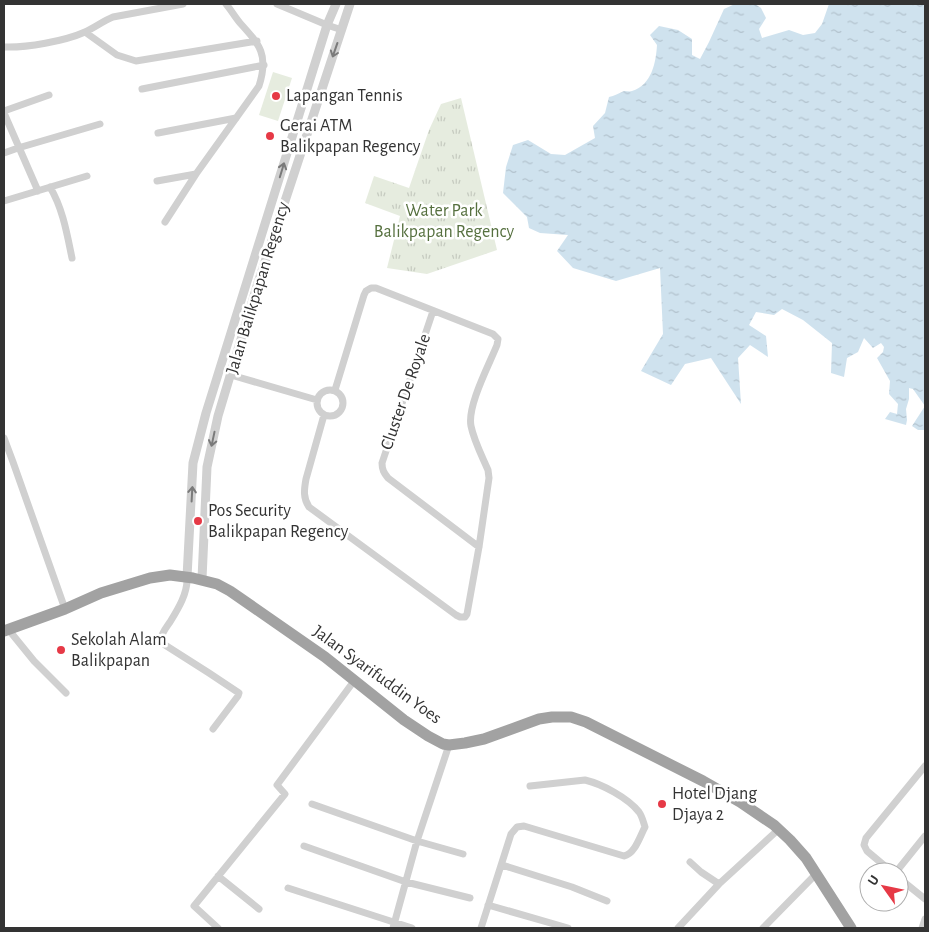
<svg xmlns="http://www.w3.org/2000/svg" width="929" height="932" viewBox="0 0 929 932" font-family="'Alegreya Sans',sans-serif">
  <style>
    .grass { fill: #e6ecdf }
    .park { fill: url(#park-tufts) }
    .water { fill: url(#water-ripples) }
    .lines { fill: none; stroke-linecap: round; stroke-linejoin: round }
    .minor { stroke: #d0d0d0; stroke-width: 7 }
    .tertiary { stroke: #d0d0d0; stroke-width: 9 }
    .trunk { stroke: #a2a2a2; stroke-width: 11 }
    .oneway { stroke: #7a7a7a }
    .poi-dot { fill: #e63946; stroke: #fff; stroke-width: 2 }
    .labels { text-anchor: middle; dominant-baseline: central; stroke-width: 5; stroke-linejoin: round; paint-order: stroke }
    .poi-label { font-size: 18px; fill: #333; stroke: #fff; text-anchor: start }
    .park-label { font-size: 18px; fill: #56703f; stroke: #fff }
    .street-label { font-size: 18px; fill: #333; stroke: #fff }
  </style>
  <defs>
    <pattern id="park-tufts" width="24" height="20" patternUnits="userSpaceOnUse" patternTransform="scale(1.25)"><rect width="24" height="20" fill="#e6ecdf"/><path d="M3 7l-1-3M5 7V3M7 7l1-3M15 17l-1-3M17 17v-4M19 17l1-3" fill="none" stroke="#c6cbc0"/></pattern>
    <pattern id="water-ripples" width="26" height="14" patternUnits="userSpaceOnUse" patternTransform="scale(1.25)"><rect width="26" height="14" fill="#cfe2ee"/><path d="M2 4q2-2 4 0t4 0M15 11q2-2 4 0t4 0" fill="none" stroke="#b2c2cd"/></pattern>
  </defs>
  <rect width="100%" height="100%" fill="#fff"/>
  <path class="grass" d="M273 72 292 78 278 121 259 115Z"/>
  <path class="park" d="M461 98 497 250 427 274 387 268 400 216 365 203 374 176 409 188 429 130 441 104Z"/>
  <path class="water" d="M735 4H755L761 8 766 18 759 29 762 38 789 30 803 35 815 33 822 24 829 4H925V430H918L912 426 925 406 913 389 909 388V399L906 409 907 420 906 425 885 419 890 412 897 414 898 404 889 394 890 381 877 358 883 352 884 347 881 343 873 348 864 338 858 352 847 358 844 377 831 373 832 343 803 320 782 309 774 315 756 312 749 325 766 336 768 357 750 345 738 358 741 404 711 358 685 364 671 385 641 371 663 334 660 268 616 281 573 268 557 251 568 235 540 233 529 228 527 217 503 193 506 167 513 145 528 140 551 154 565 155 595 138 593 126 605 113 609 97C614 96 619 93 624 91 627 91 630 92 632 91 652 85 656 62 657 45L650 35 659 26 678 30 692 39V55L700 59 709 42 724 9Z"/>
  <g class="lines">
    <path class="minor" d="M277 4 327 25 342 30
      M85 32 117 55 136 61 257 41
      M4 47C26 48 65 41 85 32 94 28 103 21 113 17L183 4
      M142 89 264 65
      M4 111 49 95
      M4 113 38 191
      M158 133 236 118
      M4 153 18 148 100 124
      M157 181 196 174
      M50 187C63 209 67 234 72 258
      M4 201 87 176
      M165 222 196 174 259 86C269 55 260 45 240 23 235 17 231 10 226 4
      M433 311 382 463C382 470 384 473 388 478L479 547
      M231 375 317 400
      M317 403a13 13 0 1 1 26 0a13 13 0 1 1-26 0Z
      M324 415 306 479C304 490 303 498 309 507L456 615 460 617H465L467 614 479 547 489 478 488 470C482 456 474 441 471 426 467 406 489 365 497 345L498 339 493 334 376 288H371L366 291 364 295 335 390
      M4 438 13 462 65 609
      M187 577C188 593 178 609 170 622 166 628 161 633 161 640L165 645 209 673 239 693 238 696 213 729
      M8 629 34 661 66 693
      M312 804 417 841 463 854
      M304 846 406 882 470 898
      M690 862 701 872 719 884
      M502 865 572 887 607 901
      M892 872 867 851 864 845 866 838 925 766
      M896 872 925 836
      M218 876 259 909
      M899 878 925 899
      M288 888 412 928
      M488 905 568 928
      M218 928 194 906 285 794 277 785 354 681
      M393 928 417 841 449 745
      M481 928 511 834 517 827 524 826 624 856C635 854 640 836 645 827 643 821 642 816 639 812 628 798 602 784 585 780L530 786
      M678 928 719 884 779 829
      M763 928 816 874
      M922 928 925 919"/>
    <path class="tertiary" d="M187 577 193 463 206 413 327 25 336 4
      M202 579 207 467 218 416 257 286 350 4"/>
    <path class="trunk" d="M4 631 65 609 101 593 150 578 170 575 193 578 217 584 230 591 325 657 404 720 428 736 443 744 449 745 465 743 484 739 539 719 552 717H571L586 722 703 781 740 802 774 825 790 840 806 858 851 928"/>
  </g>
  <defs><path id="oneway-shaft" d="M-6 0H5M1.5-3L5.5 0L1.5 3" fill="none" stroke-width="1.6" stroke-linecap="round" stroke-linejoin="round" transform="scale(1.25)"/></defs>
  <g class="oneway">
    <use href="#oneway-shaft" transform="translate(335 50) rotate(109)"/>
    <use href="#oneway-shaft" transform="translate(282 170) rotate(-73)"/>
    <use href="#oneway-shaft" transform="translate(213 439) rotate(102)"/>
    <use href="#oneway-shaft" transform="translate(192 494) rotate(-87)"/>
  </g>
  <g class="poi-dot">
    <circle cx="276" cy="96" r="5"/>
    <circle cx="270" cy="136" r="5"/>
    <circle cx="198" cy="521" r="5"/>
    <circle cx="61" cy="650" r="5"/>
    <circle cx="662" cy="804" r="5"/>
  </g>
  <g class="labels">
    <g class="poi-label">
      <text x="286" y="96">Lapangan Tennis</text>
      <text x="280" y="126">Gerai ATM<tspan x="280" dy="21">Balikpapan Regency</tspan></text>
      <text x="208" y="511">Pos Security<tspan x="208" dy="21">Balikpapan Regency</tspan></text>
      <text x="71" y="640">Sekolah Alam<tspan x="71" dy="21">Balikpapan</tspan></text>
      <text x="672" y="794">Hotel Djang<tspan x="672" dy="21">Djaya 2</tspan></text>
    </g>
    <g class="park-label">
      <text x="444" y="211">Water Park<tspan x="444" dy="21">Balikpapan Regency</tspan></text>
    </g>
    <g class="street-label">
      <text transform="translate(258 288) rotate(-73)">Jalan Balikpapan Regency</text>
      <text transform="translate(406 392) rotate(-71)">Cluster De Royale</text>
      <text transform="translate(377 675) rotate(36)">Jalan Syarifuddin Yoes</text>
    </g>
  </g>
  <rect width="929" height="932" fill="none" stroke="#333333" stroke-width="10"/>
  <g transform="translate(884 887) rotate(303)"><circle r="24" fill="#ffffff" stroke="#adadad"/>
  <path d="M0-4L9 19L0 12L-9 19Z" fill="#e63946"/>
  <text y="-8" font-size="14" font-weight="bold" text-anchor="middle" fill="#333333">U</text>
  </g>
</svg>
